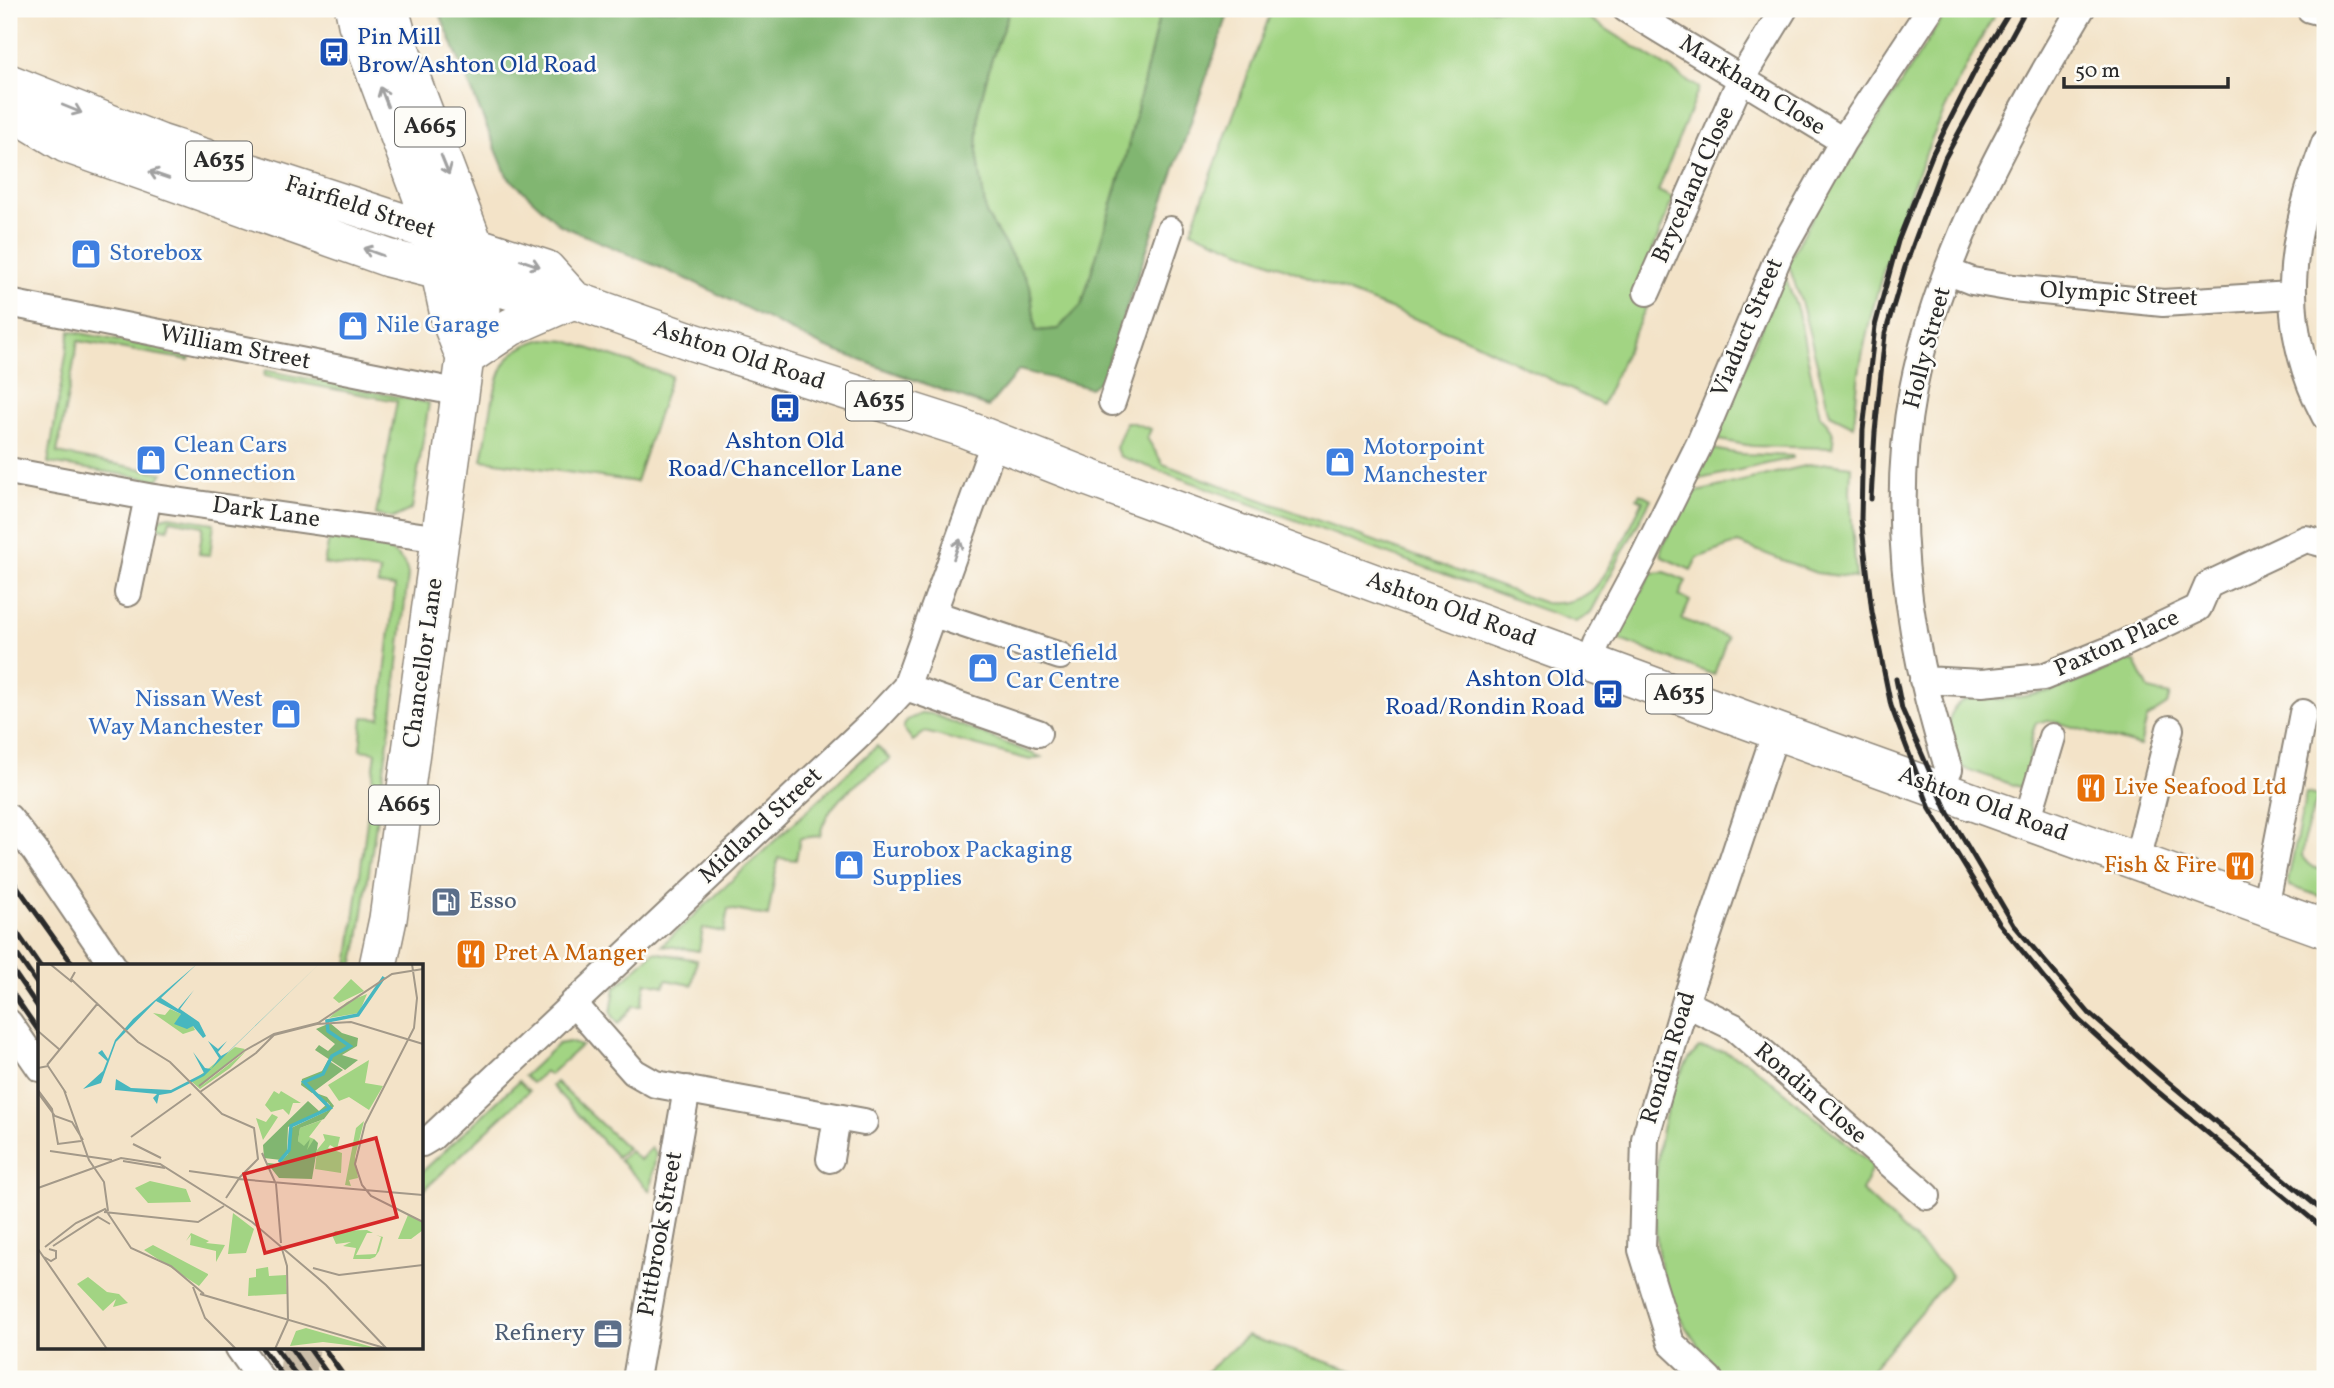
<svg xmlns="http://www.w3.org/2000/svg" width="2334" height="1388" viewBox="0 0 2334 1388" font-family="Vollkorn,serif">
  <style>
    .green { fill: #a2d483; stroke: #668057; stroke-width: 2 }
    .forest { fill: #81b671; stroke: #56704e; stroke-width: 2 }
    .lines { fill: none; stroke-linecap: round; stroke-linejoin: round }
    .highway-tunnel { stroke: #cbbea9; stroke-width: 37; stroke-dasharray: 37 18; stroke-linecap: butt }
    .minor-casing { stroke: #8f877a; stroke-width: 30 }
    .highway-casing { stroke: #8f877a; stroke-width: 40 }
    .minor { stroke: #fff; stroke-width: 26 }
    .highway { stroke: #fff; stroke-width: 37 }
    .rail { stroke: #2b2b2b; stroke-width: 5 }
    .oneway { stroke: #a0a0a0 }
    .labels { text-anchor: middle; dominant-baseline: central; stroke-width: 5; stroke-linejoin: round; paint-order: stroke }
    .shield { fill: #fdfcf7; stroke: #6a6a68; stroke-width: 2 }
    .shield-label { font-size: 23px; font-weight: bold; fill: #2b2b2b }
    .transit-label { font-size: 24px; fill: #164399; stroke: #fdfcf7; text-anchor: start }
    .street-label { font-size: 24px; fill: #2b2b2b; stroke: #fdfcf7 }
    .shop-label { font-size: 24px; fill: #366cbe; stroke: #fdfcf7; text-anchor: start }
    .food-label { font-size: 24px; fill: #c56008; stroke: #fdfcf7; text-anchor: start }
    .service-label { font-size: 24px; fill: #4e5e75; stroke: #fdfcf7; text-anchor: start }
    .inset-river { fill: none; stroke: #47b7bf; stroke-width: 3.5 }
    .inset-road { fill: none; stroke: #a39989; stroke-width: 2 }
    .view { fill: #d62828; fill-opacity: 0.15; stroke: #d62828; stroke-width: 3.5 }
    .inset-edge { fill: none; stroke: #2b2b2b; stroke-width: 3.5 }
  </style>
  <rect width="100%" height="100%" fill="#fdfcf7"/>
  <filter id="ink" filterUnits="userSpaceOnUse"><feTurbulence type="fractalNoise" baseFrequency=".0143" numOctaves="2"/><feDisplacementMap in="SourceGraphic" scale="14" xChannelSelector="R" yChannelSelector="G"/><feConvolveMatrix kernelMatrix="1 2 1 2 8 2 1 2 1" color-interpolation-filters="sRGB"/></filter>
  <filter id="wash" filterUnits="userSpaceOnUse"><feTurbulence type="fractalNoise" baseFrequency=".00686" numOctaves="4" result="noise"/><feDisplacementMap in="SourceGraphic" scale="28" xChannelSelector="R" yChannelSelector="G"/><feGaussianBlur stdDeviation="1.57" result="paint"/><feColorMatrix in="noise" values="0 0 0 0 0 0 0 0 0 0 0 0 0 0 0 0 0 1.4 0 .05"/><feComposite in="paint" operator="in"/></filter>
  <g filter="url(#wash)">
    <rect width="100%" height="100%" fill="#f3e3c8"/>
    <path class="green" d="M1010 9H1161L1125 160 1082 304 1058 329 1036 331 1030 286 986 214 977 151 979 108 991 61Z
      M1272 9H1575L1699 88 1658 191 1673 198 1636 294 1649 301 1602 405 1472 341 1191 231Z
      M1948 9H1998C1938 110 1885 240 1862 356 1857 379 1856 403 1854 426L1830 414 1802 305 1788 263 1826 192 1854 157Z
      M1786 278 1798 312 1820 416C1831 426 1836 433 1832 448L1752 446 1713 439 1782 280Z
      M70 331 190 355 189 360 78 341 57 453 163 473 158 480 48 463Z
      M544 339 567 341 671 376 636 482 482 460C487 437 493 384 504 365 512 350 528 343 544 339Z
      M265 370 429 403 412 509 393 518 376 515 397 401 264 376Z
      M1126 422H1131L1151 429 1147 438 1163 464 1545 603C1561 604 1577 602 1591 591 1609 576 1631 524 1643 501L1637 498 1640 493 1651 499 1590 614 1576 622 1119 456 1116 448Z
      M1707 448 1740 454 1793 456V458L1696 480Z
      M1829 463 1851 466 1850 492 1856 578 1816 573 1738 543 1697 558 1691 570 1662 557 1661 549 1688 494 1809 465Z
      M169 516 214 523 210 555 199 554 203 526 170 520 168 529 153 526 154 520Z
      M329 539C355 544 404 542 408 575L393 708 359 939 353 966H348L376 752 360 750 363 717 380 718 395 587 378 585 380 571 324 564Z
      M1665 572 1686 581 1679 596 1690 601 1682 619 1727 637 1714 675 1620 640 1618 633 1651 573Z
      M2127 661 2135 662 2149 690 2170 695 2167 705 2147 718 2140 746 2048 720 2036 723C2027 742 2033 763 2025 784L2019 787 1963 768C1953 750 1940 722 1958 704 1969 693 1991 700 2005 699 2047 695 2090 679 2127 661Z
      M923 713 932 714 1041 757 1030 760 925 732 913 741 903 728 907 720Z
      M877 746 890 759C863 780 826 800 820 836L800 838 796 860 778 858 768 916 728 909 724 932 703 928 699 951 662 945Z
      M2306 793 2318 796 2304 838 2302 856 2312 867 2325 871V898L2290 886 2288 880Z
      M654 952 697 960 692 985 666 980 664 986 646 982 641 1006H633L618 1024 611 1013 615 988Z
      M569 1042 581 1046 549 1075 545 1072 532 1083 524 1076 558 1044Z
      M1699 1048 1723 1051 1748 1062 1873 1165 1862 1191 1952 1275 1863 1379H1725C1706 1358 1675 1316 1666 1289 1646 1229 1651 1094 1699 1048Z
      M519 1081 529 1091 425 1189 422 1186V1172Z
      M556 1082 627 1148 617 1157 552 1086Z
      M651 1148 656 1154 650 1191 619 1160 630 1151 640 1160Z
      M1247 1336 1379 1379H1198Z"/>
    <path class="forest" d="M438 9H1010L991 61 979 108 977 151 986 214 1030 286 1036 331 1058 329 1082 304 1125 160 1161 9H1230L1102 379 1090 388 1019 370 988 407 822 346 696 283 560 225 507 176Z"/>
  </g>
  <g filter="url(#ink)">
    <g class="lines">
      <path class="highway-tunnel" d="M297 1379 301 1348"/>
      <g class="minor-casing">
        <path id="minor" d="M1626 9 1843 141
          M2310 9 2325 13
          M2325 143C2289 238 2276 323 2325 416
          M1949 272 1972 281 2013 288 2163 303 2291 295
          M1647 292 1741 79 1784 9
          M9 303 461 393
          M1112 402 1170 230
          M9 471 148 497 441 539
          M128 593 148 497
          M934 614 1060 656
          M1591 662 1598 642 1644 556 1699 445 1780 253 1843 141 1930 9
          M1923 680 1982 683 2043 677 2110 650 2198 608 2208 585 2306 539 2325 544
          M906 687 1038 733
          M1949 770C1909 648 1889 517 1913 389 1939 255 2012 125 2081 9
          M9 818 35 851 113 966
          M2027 821 2052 737
          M2137 861 2170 729
          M2265 908 2303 713
          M573 1003 634 1072 655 1084 864 1122
          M1685 1003 1734 1027 1927 1196
          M9 1023 40 1068
          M422 1143 432 1137 874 721 906 687 995 440
          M830 1159 837 1117
          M239 1348 261 1379
          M636 1379 687 1089
          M1709 1379 1671 1343 1642 1250 1645 1139 1685 1003 1776 731"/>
      </g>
      <g class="highway-casing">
        <path id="highway" d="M354 9 357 24 421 195 431 231 450 320 465 358
          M9 83 160 143 546 269 574 300 693 342 960 427 1087 477 1776 731 2325 929
          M9 113 25 119 66 144 388 258 479 281 559 306 574 300
          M465 358 511 327 559 306
          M378 966 388 919 465 358 480 324 482 309 474 244 403 56 390 9"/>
      </g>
      <use href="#minor" class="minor"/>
      <use href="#highway" class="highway"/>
      <path class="rail" d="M2011 9 1983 55 1933 153 1898 241 1875 326 1863 430 1861 519 1872 612 1891 706 1930 809 1999 923 2079 1020 2151 1086 2325 1230
        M1871 499 1875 432 1885 334 1905 267 1945 158 2026 9
        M1896 679 1902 709 1948 813 2014 925 2089 1013 2161 1076 2325 1213
        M9 875 74 966
        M9 921 40 966
        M9 943 40 988
        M9 965 40 1010
        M9 988 40 1033
        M262 1348 285 1379
        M276 1348 299 1379
        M291 1348 313 1379
        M309 1348 331 1379
        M324 1348 346 1379"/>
    </g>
    <defs><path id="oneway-shaft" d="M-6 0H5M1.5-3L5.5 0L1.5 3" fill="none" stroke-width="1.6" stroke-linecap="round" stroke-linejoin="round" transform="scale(1.75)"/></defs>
    <g class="oneway">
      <use href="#oneway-shaft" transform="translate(384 97) rotate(-111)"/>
      <use href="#oneway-shaft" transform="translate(72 109) rotate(22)"/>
      <use href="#oneway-shaft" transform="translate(445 165) rotate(68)"/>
      <use href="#oneway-shaft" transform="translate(159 175) rotate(-161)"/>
      <use href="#oneway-shaft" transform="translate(373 252) rotate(-160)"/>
      <use href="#oneway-shaft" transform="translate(530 263) rotate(19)"/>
      <use href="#oneway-shaft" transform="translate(957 549) rotate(-71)"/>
    </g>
  </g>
  <defs>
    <g id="bus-square" transform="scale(1.575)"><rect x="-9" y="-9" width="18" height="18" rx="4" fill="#1a4fb4" stroke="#fdfcf7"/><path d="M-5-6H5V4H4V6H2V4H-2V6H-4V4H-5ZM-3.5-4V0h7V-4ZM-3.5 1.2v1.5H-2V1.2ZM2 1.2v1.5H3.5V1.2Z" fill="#fff"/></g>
    <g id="shop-square" transform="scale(1.575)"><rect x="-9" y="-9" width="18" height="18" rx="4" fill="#3f7fe0" stroke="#fdfcf7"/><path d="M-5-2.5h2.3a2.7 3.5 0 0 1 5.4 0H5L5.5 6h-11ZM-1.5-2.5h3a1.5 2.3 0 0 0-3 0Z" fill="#fff"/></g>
    <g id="restaurant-square" transform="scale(1.575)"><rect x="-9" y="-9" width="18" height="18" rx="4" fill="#e8710a" stroke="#fdfcf7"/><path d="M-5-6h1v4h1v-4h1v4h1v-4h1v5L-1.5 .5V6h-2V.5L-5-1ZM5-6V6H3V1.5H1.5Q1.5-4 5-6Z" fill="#fff"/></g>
    <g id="fuel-square" transform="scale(1.575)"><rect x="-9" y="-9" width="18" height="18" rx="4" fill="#5c6f8a" stroke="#fdfcf7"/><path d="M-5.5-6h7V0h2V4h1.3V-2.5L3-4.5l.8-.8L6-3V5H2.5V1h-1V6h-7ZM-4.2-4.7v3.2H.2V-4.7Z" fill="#fff"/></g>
    <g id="office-square" transform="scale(1.575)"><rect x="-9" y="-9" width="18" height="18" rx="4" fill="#5c6f8a" stroke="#fdfcf7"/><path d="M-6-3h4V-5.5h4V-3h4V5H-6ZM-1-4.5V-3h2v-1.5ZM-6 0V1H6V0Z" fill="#fff"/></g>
  </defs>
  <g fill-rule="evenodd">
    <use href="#bus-square" x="334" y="52"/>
    <use href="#shop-square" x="86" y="254"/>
    <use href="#shop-square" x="353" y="326"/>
    <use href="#bus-square" x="785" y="408"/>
    <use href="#shop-square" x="151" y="460"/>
    <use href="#shop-square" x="1340" y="462"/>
    <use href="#shop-square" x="983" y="668"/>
    <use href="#bus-square" x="1608" y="694"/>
    <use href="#shop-square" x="286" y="714"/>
    <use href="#restaurant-square" x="2091" y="788"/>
    <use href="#shop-square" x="849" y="865"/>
    <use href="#restaurant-square" x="2240" y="866"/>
    <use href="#fuel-square" x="446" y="902"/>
    <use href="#restaurant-square" x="471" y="954"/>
    <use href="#office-square" x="608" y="1334"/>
  </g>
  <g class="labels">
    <g class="shield">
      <rect x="395" y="107.5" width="70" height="39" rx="5"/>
      <rect x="186" y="141.5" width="66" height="39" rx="5"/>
      <rect x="846" y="381.5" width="66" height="39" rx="5"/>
      <rect x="1646" y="674.5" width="66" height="39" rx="5"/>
      <rect x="369" y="785.5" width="70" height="39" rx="5"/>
    </g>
    <g class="shield-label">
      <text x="430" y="127">A665</text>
      <text x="219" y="161">A635</text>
      <text x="879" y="401">A635</text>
      <text x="1679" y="694">A635</text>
      <text x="404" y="805">A665</text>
    </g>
    <g class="transit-label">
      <text x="357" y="38">Pin Mill<tspan x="357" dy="28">Brow/Ashton Old Road</tspan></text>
      <text x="785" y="442" text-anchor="middle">Ashton Old<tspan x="785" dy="28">Road/Chancellor Lane</tspan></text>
      <text x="1585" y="680" text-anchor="end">Ashton Old<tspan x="1585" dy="28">Road/Rondin Road</tspan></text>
    </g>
    <g class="street-label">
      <text transform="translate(1752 86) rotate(32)">Markham Close</text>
      <text transform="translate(1694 185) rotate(-66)">Bryceland Close</text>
      <text transform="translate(360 208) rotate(18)">Fairfield Street</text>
      <text transform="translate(2119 295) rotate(3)">Olympic Street</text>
      <text transform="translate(1748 328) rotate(-67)">Viaduct Street</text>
      <text transform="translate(235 348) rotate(11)">William Street</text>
      <text transform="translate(1928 348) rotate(-75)">Holly Street</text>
      <text transform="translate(739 356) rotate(18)">Ashton Old Road</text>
      <text transform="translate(266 513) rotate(8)">Dark Lane</text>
      <text transform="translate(1451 610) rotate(20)">Ashton Old Road</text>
      <text transform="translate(2117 644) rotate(-24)">Paxton Place</text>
      <text transform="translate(424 663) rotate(-82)">Chancellor Lane</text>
      <text transform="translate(1983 805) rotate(20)">Ashton Old Road</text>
      <text transform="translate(761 826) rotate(-43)">Midland Street</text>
      <text transform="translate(1669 1058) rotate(-73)">Rondin Road</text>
      <text transform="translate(1810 1094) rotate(41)">Rondin Close</text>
      <text transform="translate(661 1234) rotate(-80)">Pittbrook Street</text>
    </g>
    <g class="shop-label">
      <text x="109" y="254">Storebox</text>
      <text x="376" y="326">Nile Garage</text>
      <text x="174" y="446">Clean Cars<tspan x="174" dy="28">Connection</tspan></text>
      <text x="1363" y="448">Motorpoint<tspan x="1363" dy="28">Manchester</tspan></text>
      <text x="1006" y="654">Castlefield<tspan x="1006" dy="28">Car Centre</tspan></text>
      <text x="263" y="700" text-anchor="end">Nissan West<tspan x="263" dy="28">Way Manchester</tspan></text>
      <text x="872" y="851">Eurobox Packaging<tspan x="872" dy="28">Supplies</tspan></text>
    </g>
    <g class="food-label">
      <text x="2114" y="788">Live Seafood Ltd</text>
      <text x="2217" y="866" text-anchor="end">Fish &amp; Fire</text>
      <text x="494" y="954">Pret A Manger</text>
    </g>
    <g class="service-label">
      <text x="469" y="902">Esso</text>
      <text x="585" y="1334" text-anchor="end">Refinery</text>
    </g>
  </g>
  <g transform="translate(38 964)">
    <rect width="385" height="385" fill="#f3e3c8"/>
    <path d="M313 15 326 27 301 39 295 34ZM329 30 321 49 291 54 309 38ZM132 45 143 50 139 61 155 62 157 66 145 70 115 49 127 51ZM197 83 207 85 162 123 208 87 192 104 162 125 154 118ZM331 96 327 119 345 122 331 146 311 133 301 137 290 121ZM236 127 241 130 243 127 263 139H255L251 151 245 145 233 148 227 141ZM234 150 240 153 225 176 218 154 228 158ZM284 156 271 173 276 175 270 213 264 204 268 185 260 177 262 164ZM326 157 317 193 320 214 311 216 313 222 307 221 318 164ZM285 170 302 173 299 185 292 181 290 184 304 189 303 209 277 205 279 186 287 176ZM112 217 148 225 153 238 110 239 97 224ZM195 249 216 265 208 289 190 290ZM370 251 385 258V266L373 275H360ZM329 266 335 269H329L318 291 338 290 343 273 338 271 345 273 341 287 337 293 332 295H315L318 284 305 282 313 278 298 280 294 271 297 267ZM153 269 171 277 168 279 187 281 178 298V287L152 281 153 271 148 277ZM115 281 170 310V311L161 322 106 286ZM230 303 231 312 248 311 249 330 210 332 211 314 218 313V305ZM50 313 69 328 81 330 90 339 75 343 78 335 65 347 39 320ZM268 364 341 385 285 378 252 382 258 367Z" fill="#a2d483"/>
    <path d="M292 59 304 69 320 74 319 82 304 91 320 96 307 106 277 86 281 81 290 87 297 80 278 65ZM290 96 305 106 274 129 263 121 264 115 284 107ZM278 129 289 133 296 142 286 155 262 164 260 177 266 182 272 175 269 186 276 175 280 179 274 215 241 214 229 199 241 200 250 190 251 165 289 147 292 141 289 138V145L250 163 249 187 243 196 226 194 225 181 270 137 281 147 288 141Z" fill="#81b671"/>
    <path d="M159 0 123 34 140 45 156 26 142 45 161 58 168 72 165 74 155 62 149 65 136 60 143 50 118 37 78 78 63 119 45 125 65 107 69 97 60 89 64 86 70 95 77 76 95 55ZM281 0 166 112 133 129 121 131 119 140 115 134 119 130 77 126 78 115 93 124 133 126 166 109 155 88 167 104 173 105 181 94 170 77 180 85 189 77 180 88 183 92 190 88Z" fill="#47b7bf"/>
    <path class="inset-river" d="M241 198 251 186 253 162 292 144 266 118 285 110 294 92 312 82 290 67 289 57 320 51 346 13"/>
    <path class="inset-road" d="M12 0 34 18M374 0 379 34 376 64 327 160 317 200 324 221 333 232 385 258M37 8 33 15 100 78 132 98 184 150 216 164 220 195 202 213 188 234M0 67 22 86M9 101 60 39M0 104 10 102 28 129M161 122 206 87 236 70 280 59 354 10 385 5M0 126 14 145 20 180 43 177M26 126 51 196 66 218 70 247M162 128 218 89 236 71 279 60 313 58 385 80M0 129 17 152 34 158 45 176M93 173 153 130M95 180 123 194M12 187 74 196M224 189 238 220 243 279M85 197 127 204M151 207 201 214M200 215 385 231M0 224 83 194 122 200 214 258 288 321 349 385M66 248 160 258 186 242M15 282 60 253 72 260M7 283 38 259 67 245 93 284 133 302 166 330M0 285 69 385M6 293 13 297 18 294V287L11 285M275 304 301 311 385 301M155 323 167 354 198 385M162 330 350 385M237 385 250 356 249 302 244 285"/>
    <path class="view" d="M338 174 359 253 227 289 206 210Z"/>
    <rect width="385" height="385" class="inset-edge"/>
  </g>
  <rect width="2334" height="1388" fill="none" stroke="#fdfcf7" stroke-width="35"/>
  <path d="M2064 77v10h164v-10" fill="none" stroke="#2b2b2b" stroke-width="3.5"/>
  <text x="2075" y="77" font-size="21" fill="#2b2b2b" stroke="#fdfcf7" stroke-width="5" paint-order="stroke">50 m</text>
</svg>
